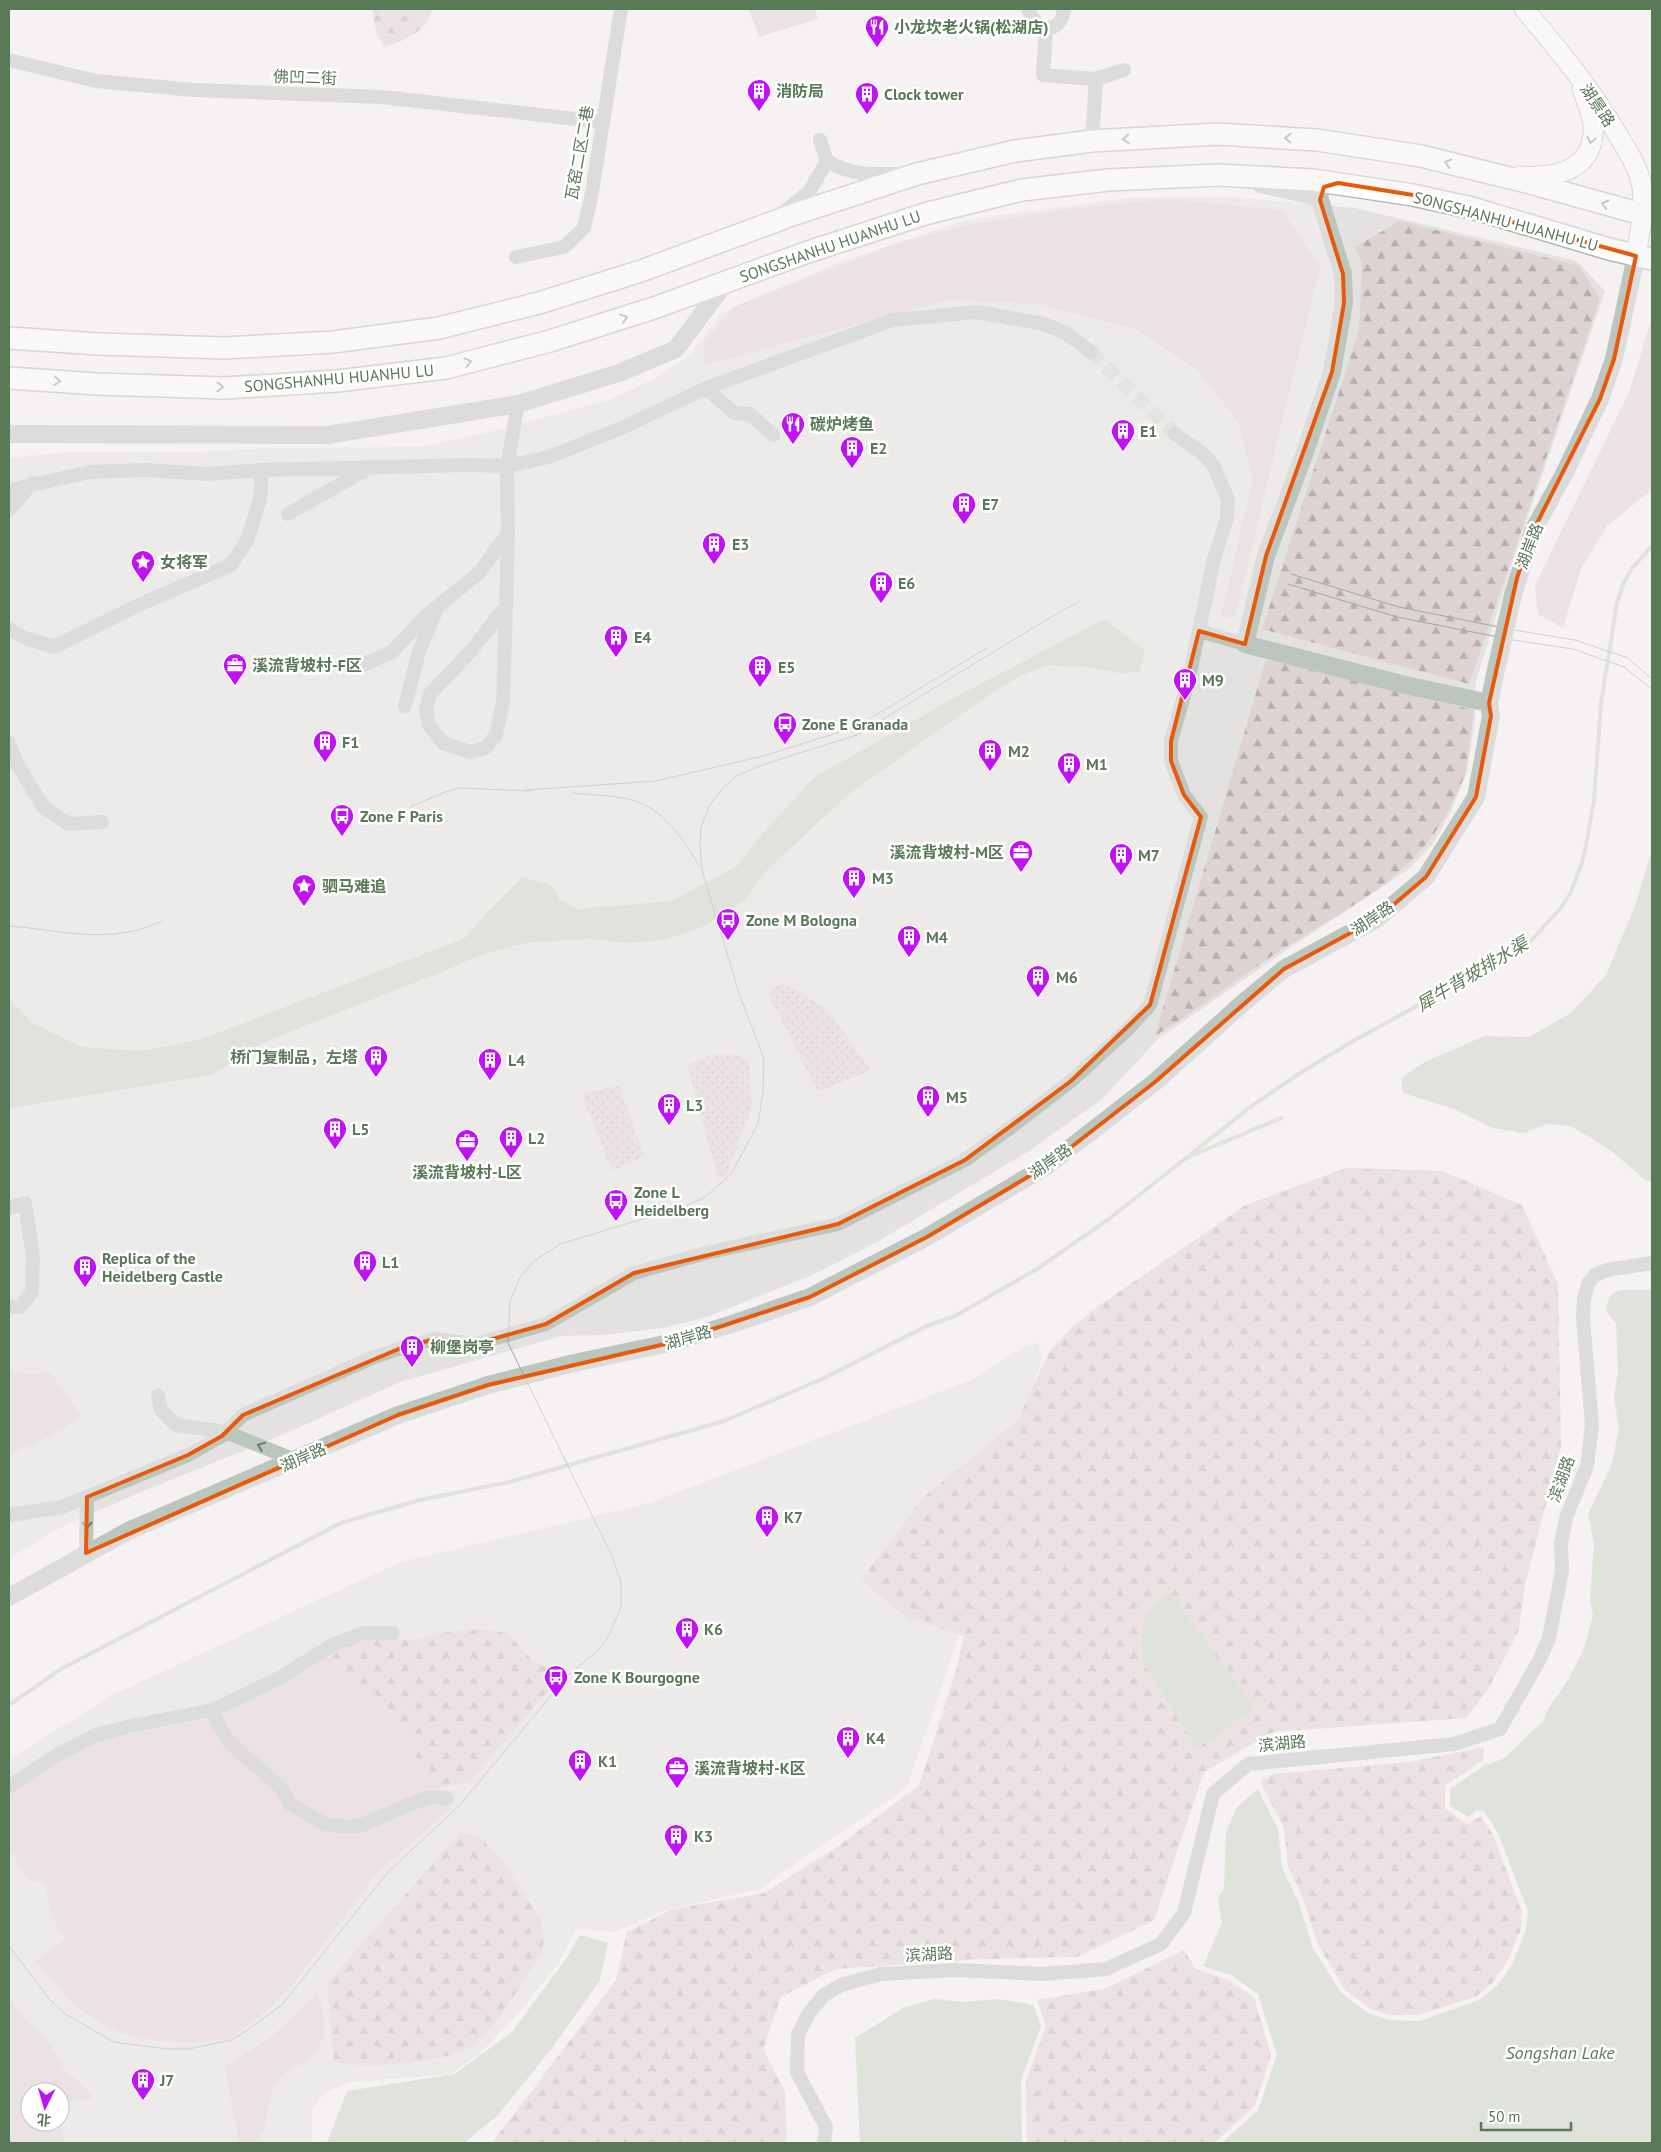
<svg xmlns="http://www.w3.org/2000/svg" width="1661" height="2152" viewBox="0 0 1661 2152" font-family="'PT Sans','Noto Sans SC',sans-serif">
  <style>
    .built { fill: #e3e2e1; fill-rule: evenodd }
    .grass { fill: #ddd3d1 }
    .forest { fill: url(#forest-firs) }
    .park { fill: url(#park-dots) }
    .water { fill: #c5d1c1 }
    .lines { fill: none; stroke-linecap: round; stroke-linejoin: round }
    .stream { stroke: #c5d1c1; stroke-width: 4 }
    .minor-tunnel { stroke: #ced3cc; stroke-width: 14; stroke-dasharray: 14 7; stroke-linecap: butt }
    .secondary-casing { stroke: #afbbaf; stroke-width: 21 }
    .primary-casing { stroke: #aeb9ae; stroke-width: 24 }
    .minor { stroke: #bdc6bd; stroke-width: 14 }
    .tertiary { stroke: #bdc6bd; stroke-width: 18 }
    .secondary { stroke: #fff; stroke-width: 19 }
    .primary { stroke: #fff; stroke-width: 21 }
    .tram { stroke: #9cab9c; stroke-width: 1 }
    .tertiary-bridge { stroke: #bdc6bd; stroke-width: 18 }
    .oneway { stroke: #8ca18b }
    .oneway2 { stroke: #5f7d5e }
    .marked { fill: none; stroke: #e8590c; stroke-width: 4; stroke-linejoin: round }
    .labels { text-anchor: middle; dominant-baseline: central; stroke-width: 5; stroke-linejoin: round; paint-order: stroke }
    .poi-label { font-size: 16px; font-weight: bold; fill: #5a7959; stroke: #fff; text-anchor: start }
    .street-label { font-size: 16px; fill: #5a7959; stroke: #fff }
    .water-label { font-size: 18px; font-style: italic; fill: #5e7c58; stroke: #fff }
  </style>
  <defs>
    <pattern id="forest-firs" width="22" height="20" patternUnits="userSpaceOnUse" patternTransform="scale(1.25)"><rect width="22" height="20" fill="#ddd3d1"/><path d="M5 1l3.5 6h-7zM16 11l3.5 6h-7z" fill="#b6b0ad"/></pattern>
    <pattern id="park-dots" width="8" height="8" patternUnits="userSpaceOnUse" patternTransform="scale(1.25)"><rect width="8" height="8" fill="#ddd3d1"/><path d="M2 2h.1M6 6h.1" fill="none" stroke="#b6b0ad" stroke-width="1.8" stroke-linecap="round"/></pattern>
  </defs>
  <rect width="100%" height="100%" fill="#f5f1f3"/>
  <path class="built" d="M1230 197 1355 208 1577 261 1605 291 1516 552 1475 684V719L1467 773 1449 815 1433 844 1408 870 1294 945 1158 1039 1102 1099 1029 1151 877 1242 810 1276 707 1317 663 1328 605 1335 562 1336 400 1382 277 1437 122 1500 60 1528 9 1558V458L70 452H197L273 448 421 447 502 429 608 400 654 379 690 355 722 313 839 262 967 220 1127 198Z
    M1038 1343 1042 1357 956 1645 907 1787 759 1889 663 1911 616 1932 576 1929 559 1963 517 2015 477 2056 450 2074 350 2082 323 2093 312 2110V2143H9V1760L114 1694 401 1562 650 1503 971 1380 1024 1347ZM30 2092H60V2122H30Z"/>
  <path class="grass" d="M749 9H815L818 19 759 37Z
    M1168 199 1282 210 1320 267 1234 619 1221 616 1253 479 1238 422 1197 370 1137 330 1040 304 948 300 704 365 705 341 735 306 901 242 969 225 1068 209Z
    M1652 317V490L1607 526 1581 569 1563 628 1538 614 1535 585 1630 390Z
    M9 1372 37 1374 50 1372 81 1415 64 1429 9 1455Z
    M319 1661 361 1684 382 1699 435 1789 413 1797 389 1810 344 1824 322 1819 296 1804 235 1740 222 1722 226 1710Z
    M207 1719 212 1722 214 1735 239 1753 326 1829 429 1803 443 1802 452 1808 378 1872 292 1985 259 2017 228 2039 193 2043 152 2040 122 2033 95 2020 72 2003 35 1961 65 1939 51 1916 44 1881 29 1882 9 1848V1792L79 1750 105 1739Z
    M316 1993 321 1998 325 2033 316 2053 311 2059 284 2073 271 2093 264 2130 255 2143H239L225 2066 272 2036Z
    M9 1998 23 2017 49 2042 64 2069 92 2094 93 2099 60 2103V2092H30V2122H60V2118L64 2143H9Z"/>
  <path class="forest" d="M372 9H432C429 31 403 41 385 47L377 35Z
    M1400 221 1579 266 1600 299 1469 684 1262 629 1359 330 1362 263 1355 247Z
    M1266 659 1474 710C1471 731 1469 753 1465 774 1462 783 1457 793 1453 801 1419 876 1346 909 1281 950 1238 978 1198 1009 1155 1036Z
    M1346 1168 1443 1171 1522 1205 1558 1284 1561 1446 1525 1585 1518 1632 1489 1688 1466 1718 1273 1732 1204 1772 1154 1920 1077 1957 985 1959 836 1969 781 1997 763 2049 785 2092 787 2137 784 2143H492L616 1980 627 1932 673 1909 764 1893 837 1847 919 1785 955 1674 964 1636 907 1618 861 1580 924 1497 1018 1420 1049 1352 1070 1329 1097 1307 1246 1205Z
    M483 1629 507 1633 530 1658 560 1677 470 1781 435 1789 382 1699 361 1684 319 1661 347 1645 367 1639 412 1640 453 1631Z
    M1484 1747 1483 1760 1445 1786V1809L1468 1824 1481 1816 1493 1835 1522 1912 1521 1929 1507 1962 1492 1983 1477 1996 1419 2015H1390L1371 2009 1345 1990 1318 1945 1304 1901 1288 1866 1284 1828 1260 1781 1274 1774 1409 1762Z
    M461 1832 481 1838 506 1866 540 1919 544 1938 542 1954 497 2021 474 2045 447 2056 419 2062 366 2066 334 2063 327 1983Z
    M1184 1950 1196 1969 1228 1980 1254 1997 1271 2055 1254 2107 1214 2143H1029L1027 2141 1026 2081 1046 2026 1037 2000 1104 1989Z"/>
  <path class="park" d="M779 984 797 990 829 1012 871 1070 818 1092 768 994Z
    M737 1054 749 1061 752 1106 726 1177 718 1178 687 1065 713 1055Z
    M619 1085 644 1156 612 1171 582 1095Z"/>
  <path class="water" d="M1105 619 1145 651 1140 672 1118 673 1095 668 1049 665 1023 675 999 688 850 793 767 870 745 900 702 927 664 940 626 943 592 939 530 942 483 954 437 974 271 1039 211 1075 9 1108V999L32 1023 82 1047 142 1051 202 1039 465 938 491 908 522 877 551 885 560 900 577 909 672 901 736 867 762 834 815 777 959 695Z
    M1652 850V1182L1644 1179 1610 1150 1571 1126 1546 1124 1524 1133 1493 1128 1454 1109 1403 1093 1401 1078 1425 1062 1484 1036 1529 1037 1571 1013 1606 975 1635 906Z
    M1625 1290H1652V2143H1222L1258 2110 1277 2055 1258 1994 1231 1975 1203 1966 1222 1923 1218 1899 1224 1888 1226 1832 1237 1807 1258 1789 1278 1829 1282 1868 1299 1903 1313 1948 1341 1993 1368 2013 1389 2020 1420 2021 1479 2000 1496 1987 1512 1965 1526 1930 1528 1911 1498 1833 1484 1811 1477 1810 1468 1817 1450 1806V1789L1485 1765 1503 1759 1543 1721 1548 1709 1568 1680 1583 1651 1593 1616 1590 1599 1594 1544 1588 1514 1611 1466 1619 1430 1614 1397 1618 1371 1616 1324 1606 1310C1608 1297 1611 1291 1625 1290Z
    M1168 1591 1255 1708 1197 1748 1144 1665 1141 1635 1147 1613Z
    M580 1935 608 1943 600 1980 553 2047 497 2116 464 2143H327L347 2091 455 2074 512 2032 566 1959Z
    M934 1999 963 2002 999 1999 1033 2005 1041 2026 1021 2080 1022 2143H860L855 2038 903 2008Z"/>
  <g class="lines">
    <path class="stream" d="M1191 1154 1249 1108 1297 1075 1348 1044 1527 945 1560 909 1570 894 1582 863 1588 835 1594 800 1601 703 1617 603 1624 582 1633 567 1652 546
      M9 1705 61 1669 341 1523 420 1500 509 1482 724 1421 822 1379 927 1326 955 1316 1037 1269 1109 1219 1186 1158 1281 1118"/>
    <path class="minor-tunnel" d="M1091 352 1175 434"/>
    <g class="secondary-casing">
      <path id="secondary" d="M1524 9C1558 49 1591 89 1618 135 1628 152 1639 168 1642 187 1645 210 1639 234 1636 256
        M1520 176C1551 178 1589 173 1593 135 1595 120 1587 103 1582 89"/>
    </g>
    <g class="primary-casing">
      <path id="primary" d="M9 338 99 344 225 348 333 342 439 328 539 303 641 271 795 214 917 174 1015 151 1092 141 1218 134 1317 140 1421 156 1530 183 1652 217
        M9 378 97 384 225 388 337 381 446 368 550 341 654 308 808 252 928 213 1022 190 1109 180 1218 175 1313 180 1413 195 1472 208 1609 249 1652 259"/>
    </g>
    <path class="minor" d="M1028 9C1035 31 1061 36 1064 9
      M1046 28 1043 75 1096 79 1092 141
      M9 60 96 81 194 90 382 97 602 122
      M1096 79 1124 70
      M820 140 827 161C852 176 872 174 901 174
      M783 213 809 192 827 161
      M516 257 564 247 584 228 591 198 621 9
      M706 388 734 413 750 414 773 435
      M9 490 90 472 146 470 207 474 262 470 467 465 507 466 518 404
      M9 510 32 483
      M288 514 367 469
      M506 606 471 651 430 694 426 709 429 725 443 743 470 752 485 748 496 735 503 702 506 606 508 533 507 466 549 457 624 427 706 388 893 320 977 312 1044 324 1066 333 1091 352
      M9 629 25 638 54 647 143 603 231 565 247 541 260 499 262 470
      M1199 631 1245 644
      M363 665 392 652 425 617 479 573 508 533
      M405 706 419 651 437 609
      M9 743 17 764 44 808 69 824 102 822
      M9 1208 25 1203 33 1256 32 1292 20 1307H9
      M158 1395 161 1410 176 1425 226 1432 295 1460
      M9 1515 62 1507 188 1455 222 1436 243 1415 372 1358 401 1348 435 1339 475 1344 546 1324 634 1273 706 1253 838 1224 965 1160 1010 1128 1071 1081 1128 1029 1150 1005 1201 817 1184 795 1171 761V741L1189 678 1214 559 1227 518 1228 499 1213 465 1201 452 1175 434
      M86 1553 87 1497
      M213 1710 219 1726 229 1742 280 1787 290 1804 325 1824 346 1827 362 1825 415 1802 430 1797 447 1798
      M9 1787 57 1755 96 1735 131 1726 213 1710 281 1677 334 1644 364 1633H393
      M824 2143 826 2127 797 2072 798 2035 809 2013 824 1995 841 1985 881 1974 955 1970 1043 1974 1106 1969 1161 1944 1184 1913 1213 1794 1248 1764 1454 1744 1500 1729 1540 1659 1549 1638 1562 1571 1561 1544 1566 1518 1587 1466 1592 1425 1583 1317 1584 1299 1588 1284 1595 1275 1607 1270 1652 1263"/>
    <path class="tertiary" d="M1338 183 1324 187 1319 193 1320 200 1343 274 1344 303 1332 372 1305 452 1266 556 1245 644 1401 684 1489 703
      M1260 184 1306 194 1320 200
      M9 434 327 435 518 404 619 373 676 349 725 283
      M1513 595 1533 531 1565 472 1600 399 1614 359 1636 256
      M9 1597 128 1531 398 1415 488 1385 574 1363 674 1342 732 1324 810 1297 927 1237 1048 1165 1155 1082 1243 1003 1284 969 1378 918 1426 877 1476 797 1491 716 1489 703 1497 665"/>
    <use href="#secondary" class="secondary"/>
    <use href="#primary" class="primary"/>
    <path class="tram" d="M1291 574 1399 607 1514 630 1575 640 1628 658 1652 679
      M1288 584 1397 617 1513 640 1573 649 1624 667 1652 689
      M526 790 656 781 763 756 856 727 987 648
      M572 793C591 795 620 795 638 802 665 812 686 842 699 866
      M410 807 445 792 459 788 532 791
      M9 926C63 930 110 946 162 921
      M9 1946 50 2000 65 2014 114 2042 167 2049H189L231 2040 246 2031 282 2005 388 1872 459 1806 569 1674 595 1653 605 1642 612 1629 621 1606V1581L611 1554 508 1343 510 1301 520 1278 527 1269 534 1261 560 1244 685 1206 704 1198 731 1174 758 1124 763 1092 764 1059 739 993 702 870 700 845 701 828 709 806 723 788 736 776 765 764 857 735 1061 611 1079 602"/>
    <path class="tertiary-bridge" d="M1497 665 1513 595"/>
  </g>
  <defs><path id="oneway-chevron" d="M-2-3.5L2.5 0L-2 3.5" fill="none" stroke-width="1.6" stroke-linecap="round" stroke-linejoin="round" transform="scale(1.25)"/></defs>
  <g class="oneway">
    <use href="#oneway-chevron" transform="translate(1288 138) rotate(-177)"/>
    <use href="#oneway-chevron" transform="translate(1126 139) rotate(177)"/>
    <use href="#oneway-chevron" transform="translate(1591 140) rotate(102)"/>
    <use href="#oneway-chevron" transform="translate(1448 163) rotate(-166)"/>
    <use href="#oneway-chevron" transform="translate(1605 204) rotate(-164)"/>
    <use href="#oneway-chevron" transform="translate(624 318) rotate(-18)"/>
    <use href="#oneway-chevron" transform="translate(468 362) rotate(-14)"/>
    <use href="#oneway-chevron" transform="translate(57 381) rotate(4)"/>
    <use href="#oneway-chevron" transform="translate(220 387) rotate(1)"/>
  </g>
  <g class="oneway2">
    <use href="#oneway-chevron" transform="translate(261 1446) rotate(-158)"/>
    <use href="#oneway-chevron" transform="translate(87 1525) rotate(91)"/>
  </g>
  <path d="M0 0H1661V2152H0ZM1338 183 1413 195 1636 256 1614 359 1600 399 1533 531 1517 578 1489 703 1491 716 1476 797 1426 877 1378 918 1284 969 1155 1082 1048 1165 927 1237 810 1297 674 1342 488 1385 398 1415 86 1553 87 1497 188 1455 222 1436 243 1415 401 1348 435 1339 475 1344 546 1324 634 1273 838 1224 965 1160 1071 1081 1150 1005 1201 817 1184 795 1171 761V741L1199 631 1245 644 1266 556 1332 372 1344 303 1343 274 1320 200 1324 187Z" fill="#f5f1f3" fill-opacity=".55" fill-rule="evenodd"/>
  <path class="marked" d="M1338 183 1413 195 1636 256 1614 359 1600 399 1533 531 1517 578 1489 703 1491 716 1476 797 1426 877 1378 918 1284 969 1155 1082 1048 1165 927 1237 810 1297 674 1342 488 1385 398 1415 86 1553 87 1497 188 1455 222 1436 243 1415 401 1348 435 1339 475 1344 546 1324 634 1273 838 1224 965 1160 1071 1081 1150 1005 1201 817 1184 795 1171 761V741L1199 631 1245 644 1266 556 1332 372 1344 303 1343 274 1320 200 1324 187Z"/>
  <defs>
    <g id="restaurant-pin" transform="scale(1.25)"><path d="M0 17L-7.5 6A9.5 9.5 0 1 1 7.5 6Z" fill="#c012f4" stroke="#fff"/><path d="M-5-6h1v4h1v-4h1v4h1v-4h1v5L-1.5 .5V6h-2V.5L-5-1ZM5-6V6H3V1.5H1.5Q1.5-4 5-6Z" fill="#fff"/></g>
    <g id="building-pin" transform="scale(1.25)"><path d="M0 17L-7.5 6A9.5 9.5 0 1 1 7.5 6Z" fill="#c012f4" stroke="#fff"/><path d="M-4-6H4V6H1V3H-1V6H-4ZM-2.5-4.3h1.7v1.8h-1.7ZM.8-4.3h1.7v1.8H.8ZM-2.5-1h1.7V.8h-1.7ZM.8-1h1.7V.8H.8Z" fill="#fff"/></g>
    <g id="sight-pin" transform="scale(1.25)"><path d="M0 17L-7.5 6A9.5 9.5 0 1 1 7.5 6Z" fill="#c012f4" stroke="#fff"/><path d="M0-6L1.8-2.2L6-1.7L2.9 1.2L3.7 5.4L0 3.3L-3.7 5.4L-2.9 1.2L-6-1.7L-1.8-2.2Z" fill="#fff"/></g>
    <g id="office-pin" transform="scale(1.25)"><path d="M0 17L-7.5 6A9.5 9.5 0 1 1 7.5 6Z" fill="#c012f4" stroke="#fff"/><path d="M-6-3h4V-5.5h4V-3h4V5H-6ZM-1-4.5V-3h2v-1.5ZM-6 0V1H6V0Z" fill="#fff"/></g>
    <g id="bus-pin" transform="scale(1.25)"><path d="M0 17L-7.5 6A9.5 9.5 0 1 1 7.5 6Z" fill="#c012f4" stroke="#fff"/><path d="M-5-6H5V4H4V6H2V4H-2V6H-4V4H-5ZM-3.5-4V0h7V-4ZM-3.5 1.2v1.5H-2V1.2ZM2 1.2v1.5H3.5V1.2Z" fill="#fff"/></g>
  </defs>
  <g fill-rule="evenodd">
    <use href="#restaurant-pin" x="877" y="27"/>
    <use href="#building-pin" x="759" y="91"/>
    <use href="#building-pin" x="867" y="94"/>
    <use href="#restaurant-pin" x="793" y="424"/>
    <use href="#building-pin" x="1123" y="431"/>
    <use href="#building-pin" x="852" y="448"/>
    <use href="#building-pin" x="964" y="504"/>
    <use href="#building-pin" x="714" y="544"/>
    <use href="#sight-pin" x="143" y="562"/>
    <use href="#building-pin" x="881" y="583"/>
    <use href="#building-pin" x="616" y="637"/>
    <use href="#office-pin" x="235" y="665"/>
    <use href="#building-pin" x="760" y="667"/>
    <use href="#building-pin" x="1185" y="680"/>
    <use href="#bus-pin" x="785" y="724"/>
    <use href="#building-pin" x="325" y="742"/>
    <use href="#building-pin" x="990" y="751"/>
    <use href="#building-pin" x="1069" y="764"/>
    <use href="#bus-pin" x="342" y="816"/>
    <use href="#office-pin" x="1021" y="852"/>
    <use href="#building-pin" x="1121" y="855"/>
    <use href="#building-pin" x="854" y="878"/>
    <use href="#sight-pin" x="304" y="886"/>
    <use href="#bus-pin" x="728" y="920"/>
    <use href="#building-pin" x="909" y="937"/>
    <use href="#building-pin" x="1038" y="977"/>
    <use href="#building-pin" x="376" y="1057"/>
    <use href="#building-pin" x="490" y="1060"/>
    <use href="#building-pin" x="928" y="1097"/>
    <use href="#building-pin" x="669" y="1105"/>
    <use href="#building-pin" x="335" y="1129"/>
    <use href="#building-pin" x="511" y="1138"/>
    <use href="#office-pin" x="467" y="1141"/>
    <use href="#bus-pin" x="616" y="1201"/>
    <use href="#building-pin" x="365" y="1262"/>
    <use href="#building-pin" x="85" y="1267"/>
    <use href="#building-pin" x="412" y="1347"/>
    <use href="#building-pin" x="767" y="1517"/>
    <use href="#building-pin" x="687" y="1629"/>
    <use href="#bus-pin" x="556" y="1677"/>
    <use href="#building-pin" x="848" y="1738"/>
    <use href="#building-pin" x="580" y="1761"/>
    <use href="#office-pin" x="677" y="1768"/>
    <use href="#building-pin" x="676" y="1836"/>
    <use href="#building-pin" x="143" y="2080"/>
  </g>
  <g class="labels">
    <g class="poi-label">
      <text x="894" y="27">小龙坎老火锅(松湖店)</text>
      <text x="776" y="91">消防局</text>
      <text x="884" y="94">Clock tower</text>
      <text x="810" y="424">碳炉烤鱼</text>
      <text x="1140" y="431">E1</text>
      <text x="870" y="448">E2</text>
      <text x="982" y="504">E7</text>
      <text x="732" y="544">E3</text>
      <text x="160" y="562">女将军</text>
      <text x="898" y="583">E6</text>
      <text x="634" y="637">E4</text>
      <text x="252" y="665">溪流背坡村-F区</text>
      <text x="778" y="667">E5</text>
      <text x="1202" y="680">M9</text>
      <text x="802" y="724">Zone E Granada</text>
      <text x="342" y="742">F1</text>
      <text x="1008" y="751">M2</text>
      <text x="1086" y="764">M1</text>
      <text x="360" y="816">Zone F Paris</text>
      <text x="1004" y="852" text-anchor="end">溪流背坡村-M区</text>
      <text x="1138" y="855">M7</text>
      <text x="872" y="878">M3</text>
      <text x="322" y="886">驷马难追</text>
      <text x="746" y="920">Zone M Bologna</text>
      <text x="926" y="937">M4</text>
      <text x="1056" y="977">M6</text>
      <text x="358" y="1057" text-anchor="end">桥门复制品，左塔</text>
      <text x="508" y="1060">L4</text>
      <text x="946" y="1097">M5</text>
      <text x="686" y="1105">L3</text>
      <text x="352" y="1129">L5</text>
      <text x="528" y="1138">L2</text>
      <text x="467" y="1172" text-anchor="middle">溪流背坡村-L区</text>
      <text x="634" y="1192">Zone L<tspan x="634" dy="18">Heidelberg</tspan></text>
      <text x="102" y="1258">Replica of the<tspan x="102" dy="18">Heidelberg Castle</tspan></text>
      <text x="382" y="1262">L1</text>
      <text x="430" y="1347">柳堡岗亭</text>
      <text x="784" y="1517">K7</text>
      <text x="704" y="1629">K6</text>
      <text x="574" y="1677">Zone K Bourgogne</text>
      <text x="866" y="1738">K4</text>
      <text x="598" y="1761">K1</text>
      <text x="694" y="1768">溪流背坡村-K区</text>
      <text x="694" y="1836">K3</text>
      <text x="160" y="2080">J7</text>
    </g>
    <g class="street-label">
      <text transform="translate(305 77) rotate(2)">佛凹二街</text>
      <text transform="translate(1598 105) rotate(56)">湖景路</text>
      <text transform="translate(579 153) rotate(-80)">瓦窑二区二巷</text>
      <text transform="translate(1506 221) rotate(15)">SONGSHANHU HUANHU LU</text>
      <text transform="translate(830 246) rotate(-19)">SONGSHANHU HUANHU LU</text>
      <text transform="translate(339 378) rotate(-5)">SONGSHANHU HUANHU LU</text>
      <text transform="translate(1529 546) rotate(-69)">湖岸路</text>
      <text transform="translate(1372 918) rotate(-34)">湖岸路</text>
      <text transform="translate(1050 1161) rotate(-35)">湖岸路</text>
      <text transform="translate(688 1337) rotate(-16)">湖岸路</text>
      <text transform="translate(303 1457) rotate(-24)">湖岸路</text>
      <text transform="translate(1561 1479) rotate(-70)">滨湖路</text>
      <text transform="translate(1282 1743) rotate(-6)">滨湖路</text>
      <text transform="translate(929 1954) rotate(-3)">滨湖路</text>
    </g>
    <g class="water-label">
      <text transform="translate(1472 974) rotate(-31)">犀牛背坡排水渠</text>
      <text x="1560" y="2052">Songshan Lake</text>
    </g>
  </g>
  <rect width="1661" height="2152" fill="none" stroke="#5a7959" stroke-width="20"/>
  <g transform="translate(45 2107) rotate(185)"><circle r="24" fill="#ffffff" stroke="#bdc9bd"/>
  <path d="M0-4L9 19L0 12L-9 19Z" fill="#c012f4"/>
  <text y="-8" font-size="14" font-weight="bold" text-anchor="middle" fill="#5a7959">北</text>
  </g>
  <path d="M1481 2122v8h90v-8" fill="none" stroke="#5a7959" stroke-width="2.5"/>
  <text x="1488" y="2122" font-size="15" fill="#5a7959" stroke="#ffffff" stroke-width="4" paint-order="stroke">50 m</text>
</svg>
